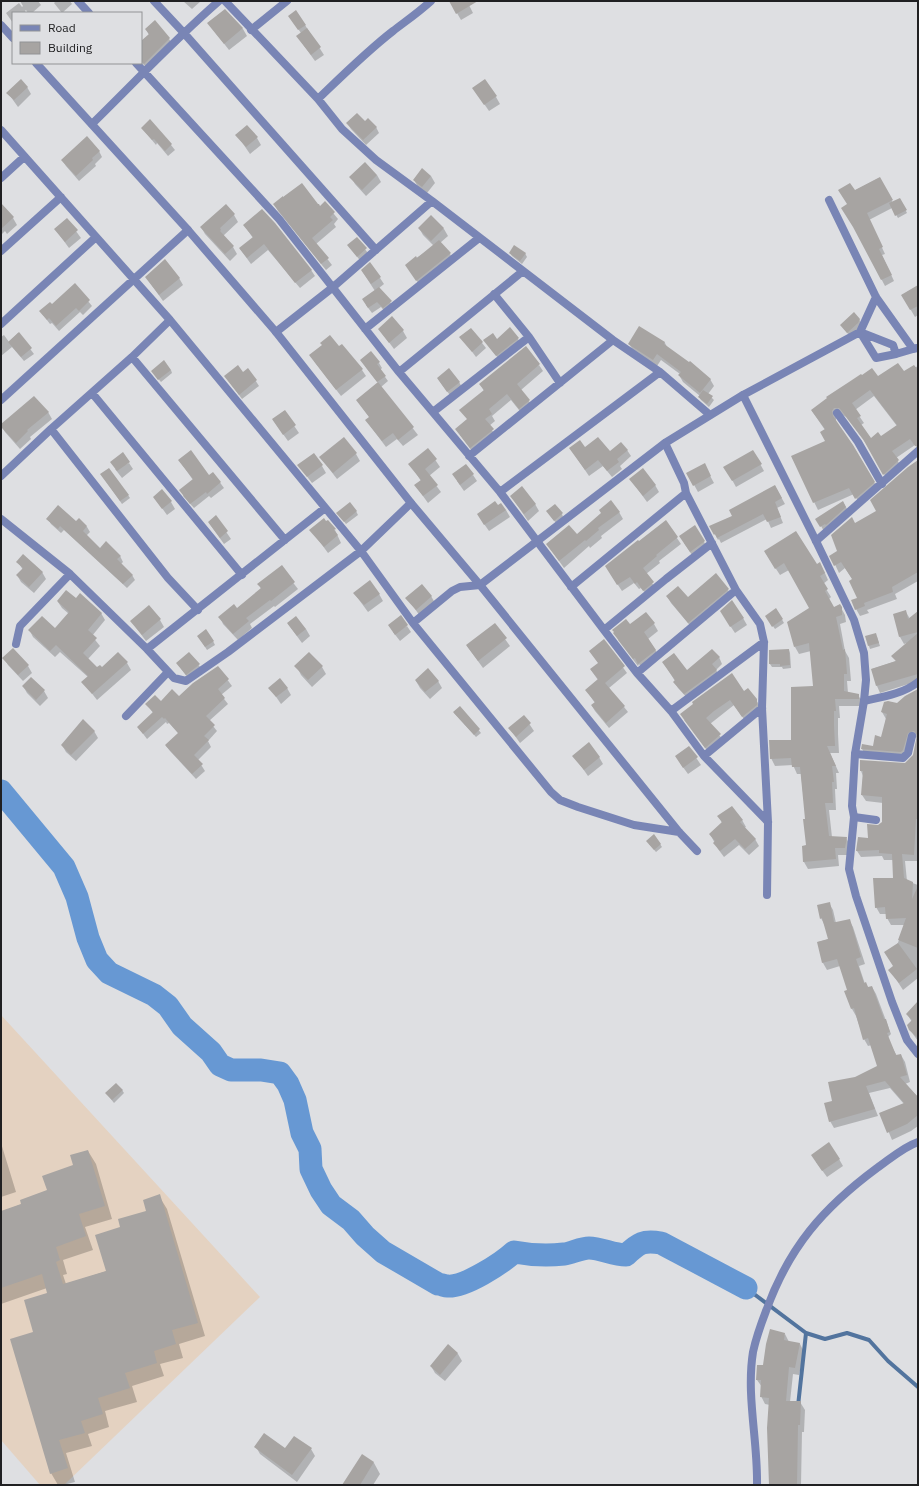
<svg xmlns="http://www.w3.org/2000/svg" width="919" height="1486" viewBox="0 0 919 1486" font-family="'IBM Plex Sans',sans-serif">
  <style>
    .industrial { fill: #e4d2c1 }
    .shadow { fill: #0003; fill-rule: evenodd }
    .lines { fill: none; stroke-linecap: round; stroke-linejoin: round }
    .stream { stroke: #52749e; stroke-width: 4 }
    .river { stroke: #6798d3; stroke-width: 23 }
    .building { fill: #a7a4a2; fill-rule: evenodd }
    .minor { stroke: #7985b5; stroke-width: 8 }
    .tertiary { stroke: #7985b5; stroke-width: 8 }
  </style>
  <rect width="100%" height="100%" fill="#dedfe2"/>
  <path class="industrial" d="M1 1015 260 1297 64 1485H40L1 1440Z"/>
  <path class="shadow" d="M20 1H38L41 5 32 13H28L26 10 25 11 26 13H13V23L6 13 19 3 22 7 23 6Z
    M56 1H70L72 4 62 13 54 3Z
    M183 1H201L192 9Z
    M450 1H467L473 13 461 20Z
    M225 10 243 29 247 36 229 50 208 23Z
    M291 19 305 25 324 55 315 61 302 43 301 33Z
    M146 29 169 39 173 44 148 69 141 62V42L149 35Z
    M27 87 31 94 18 107 8 93Z
    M478 95 496 97 500 104 489 111Z
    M150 121 171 145 175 150 168 156 157 143 156 145 142 128Z
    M365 122 376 127 379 133 366 145 351 129 347 123Z
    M237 135 257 138 261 145 250 154Z
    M99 151 102 157 95 164 96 166 79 181 66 166 62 160Z
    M377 175 381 182 366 196 355 184 351 177Z
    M431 176 435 183 427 193 418 187 414 180Z
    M879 178 893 203 900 199 907 213 898 218 892 208 869 220 885 254 882 255 894 281 885 286 856 230 849 205 854 191Z
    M325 203 338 219 334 224 336 227 316 244 332 265 326 270 278 211 274 204 320 207Z
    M1 205 13 218 17 225 7 234 5 231 1 235Z
    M226 205 234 215 238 222 223 236 233 247 237 254 230 261 205 234 201 227Z
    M431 216 444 229 448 236 440 243 450 254 454 261 421 287 406 265 434 246 423 235 419 228Z
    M67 219 81 238 69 248 55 229Z
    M244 225 311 270 315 276 300 288 268 250 251 264 240 249 253 238Z
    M357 238 370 256 362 263 348 245Z
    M510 253H525L527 257 522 264 512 256Z
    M362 271 380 278 384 284 379 288 394 307 386 313 381 307 372 313 366 305 375 291Z
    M146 277 179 278 183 285 163 301Z
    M75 285 92 306 83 315 80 312 59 331 52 323 50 324 40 311 52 306Z
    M918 286V315L915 317 902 295Z
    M859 319 863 327 852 339 841 325Z
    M640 328 665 343 668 349 710 379 714 386 708 394 714 400 709 407 701 400 699 397 700 396 683 382 679 375 680 374 661 360 657 366 633 350 629 344Z
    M379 329 403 331 407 338 394 349Z
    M471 329 486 348 476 357 461 337Z
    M18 333 34 354 24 361 12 347 1 356V337L4 335 9 342Z
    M518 339 520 342 498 358 487 344 496 340Z
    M339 348 362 370 366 376 341 396 314 361Z
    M371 353 379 363 382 368 380 370 388 381 381 387 418 435 403 446 397 439 386 447 371 427 367 420 370 418 357 400 378 383 365 366Z
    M539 365 543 371 521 390 533 407 523 415 511 400 492 416 495 421 489 426 496 436 474 454 460 435 468 420 461 410 484 391 480 384Z
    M918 366V449L915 445 896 458 902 468 888 481 868 446 846 417 841 414 836 417V422L853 446 878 489 860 505 854 494 818 510 792 457 826 442 825 430 812 411 878 378 904 373ZM874 396 897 426 881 437 871 439 861 425 864 423 855 410Z
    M248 369 259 386 242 399 225 376 243 374Z
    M171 370 172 373 161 382 154 374Z
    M438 379 459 382 463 389 452 398Z
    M284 411 299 433 288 441 273 420Z
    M48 412 52 419 30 437 31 439 20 449 5 432 1 425Z
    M570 448H585L610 453 627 450 631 456 620 466 622 469 612 477 603 466 589 476Z
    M428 449 440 467 429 476 441 492 428 503 415 485 421 481 410 464Z
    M753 451 764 471 736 487 725 467Z
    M356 454 360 461 337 479 320 457Z
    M179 460 209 476 213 473 224 488 211 498 209 496 194 508 183 496 193 480Z
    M918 461V581L895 594 897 599 867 610 869 613 860 616 856 609 859 599 853 580 845 568 839 573 831 556 839 551 855 524 877 512Z
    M129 463 133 469 122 478 115 469Z
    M299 466H322L326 473 312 483Z
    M708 472 714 483 698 492 688 474Z
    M473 475 477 481 464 491 457 481Z
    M103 477 128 495 130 498 122 504Z
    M631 480 655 485 659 492 647 502Z
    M775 486 785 504 777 508 783 523 771 528 767 519 721 543 719 539 718 540 711 527 733 516Z
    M511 496 535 504 539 511 528 521Z
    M154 497 171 502 175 509 167 515Z
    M843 502 850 514 825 533 817 519Z
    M498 507 506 510 510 517 489 531 482 521Z
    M356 511 358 515 346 524 340 516Z
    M619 512 623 519 601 536 602 538 590 548 589 546 564 568 547 544 576 535Z
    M549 514H562L563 517 556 523Z
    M216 517 231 539 224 544 209 523Z
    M48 519 76 523 79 520 87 527 90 532 86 536 100 549 120 556 123 562 121 564 132 575 135 580 127 588 64 530 61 533 51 524Z
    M666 522 681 544 659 561 660 563 646 574 656 589 648 596 641 588 639 589 634 583 622 591 610 573 638 543Z
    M695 526 708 549 694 558 684 543Z
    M311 530H335L341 543 328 553Z
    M765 552 817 566 824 571 828 580 823 584 831 597 829 599 834 608 840 606 845 615 846 622 840 624 845 651 849 658 851 681H847L848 693 858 695 863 703 862 706H839L840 718H838V734L839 753H830L839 773H836L837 789H835L836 810H829L832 837 846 838 850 845 849 855H838L839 866 808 869 804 862 807 846 806 820 801 774H797L793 765 775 766 771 758 792 740 814 687 811 651 799 654 795 647 811 609 789 570 780 575Z
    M18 562 42 572 46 579 34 593 21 582 17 575 23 570Z
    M281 567 298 589 275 607 274 606 250 624 252 628 238 640 223 624 220 617 237 609 261 589 259 584Z
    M728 590 732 596 693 629 671 603 667 596 688 599Z
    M354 593 379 594 383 601 368 612Z
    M431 596 435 603 420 616 407 598Z
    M76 599 101 613 105 620 92 636 100 646 88 659 97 669 102 668 118 653 127 663 131 670 97 700 83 682 88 677 60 652 55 657 33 637 30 631 55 629 69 614 62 608 58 602Z
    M776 609 784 623 775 629 768 619Z
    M906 612 910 619 918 612V681L880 693 877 686 872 669 896 661 893 656 910 642 904 644 900 637 895 614Z
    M725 618H743L747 625 735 633Z
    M160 620 164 627 146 641 131 621Z
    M288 624 306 629 310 636 302 643Z
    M654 624 658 631 648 639 660 657 643 670 639 664 638 666 618 640 630 626Z
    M495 625 510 646 483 668 467 646Z
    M407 626 411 632 400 641 393 632Z
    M866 637H877L880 646 870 649Z
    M200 639 213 641 215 645 207 650Z
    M604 641 627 673 609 688 628 712 609 728 595 711 592 706 595 703 586 690 598 680 591 670 599 663Z
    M789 650 790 653 791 668 783 669 782 667H772L770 664Z
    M189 653 204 672 190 681 177 663Z
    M719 657 722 664 716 670 720 677 689 700 678 688 674 682 675 681 663 662 687 672Z
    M4 658 28 666 32 673 23 681 8 665Z
    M218 667 232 686 221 695 228 704 209 721 217 731 208 741 211 747 198 760 205 771 196 779 170 751 166 746 179 734 169 723 167 724 166 722 147 739 138 727 153 713 147 704 179 698Z
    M297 667H322L326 674 312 687 301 675Z
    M416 681H438L442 688 430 699 420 688Z
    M23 686 44 691 48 698 40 706 27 693Z
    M270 688H287L291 695 281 704Z
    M918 689V737L912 739 906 757 866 756 862 749 873 748 882 738 886 719 882 712 897 705Z
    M744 692 756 700 760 706 746 722 734 705 710 724 724 741 709 753 684 720Z
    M460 707 481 733 476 737 454 713Z
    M524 716 534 731 520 743 510 729Z
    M94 731 98 738 76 761 66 752 62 745Z
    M918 739V861H905L907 881 918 885V978L903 990 890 970 894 967 897 945 905 925H891L887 918 886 914H880L876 907 894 878 893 860H884L882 856 861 857 857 851 883 823V803L866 801 862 795 863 776 861 771 906 764 914 755Z
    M689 747 701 765 688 774 680 763Z
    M574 756 599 757 603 764 588 776Z
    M719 817 742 820 746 827 744 828 755 839 759 846 749 855 739 845 724 857 718 849 710 834 722 823Z
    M649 844H660L662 847 656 852Z
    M829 903 833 910 836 923 849 920 853 927 865 964 859 966 865 984 869 988 872 987 876 994 891 1034 887 1038 897 1056 901 1055 905 1062 910 1082 905 1084 918 1097V1126L911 1131 892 1140 881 1113 904 1104 890 1088 869 1093 878 1116 834 1128 830 1121 833 1102 855 1078 879 1066 872 1045 868 1046 864 1039 856 1016 852 1009 846 991 849 990 840 966 827 970 823 963 818 942 829 939 825 926 821 918Z
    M918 1010V1041L910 1030 912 1022 907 1014Z
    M122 1090 124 1093 114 1103 106 1093Z
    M1 1143 16 1192 1 1197Z
    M88 1151 96 1164 112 1219 85 1227 93 1250 63 1260 67 1274 63 1275 66 1284 107 1271 122 1228 147 1211 159 1196 167 1209 205 1336 179 1344 183 1358 160 1364 164 1376 132 1386 137 1402 105 1411 109 1427 88 1434 92 1446 66 1453 75 1482 63 1485H58L51 1473 35 1332 48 1294 47 1288 1 1304V1212L22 1204 48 1191Z
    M839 1159 843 1166 827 1177 816 1162Z
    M785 1334 789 1342 800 1344 804 1352 799 1375 793 1374 790 1402H800L805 1410 804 1432H802L801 1485H769L770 1405 765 1404 761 1396 762 1387 757 1380 763 1366Z
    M448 1346 458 1354 462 1361 445 1381 435 1373 431 1366Z
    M256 1447 285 1450 311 1449 315 1456 297 1482 260 1454Z
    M362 1456 374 1463 380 1474 373 1485H343Z"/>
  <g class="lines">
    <path class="stream" d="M746 1288 806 1333 825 1339 847 1333 869 1340 888 1361 918 1387
      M798 1406 806 1333"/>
    <path class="river" d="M1 791 64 867 77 897 88 938 97 960 109 973 154 995 168 1006 182 1026 211 1052 220 1065 231 1070H261L280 1073 288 1084 295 1100 302 1133 310 1149 311 1169 321 1190 331 1205 351 1220 365 1236 383 1252 438 1284C441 1284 445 1286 447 1286 464 1288 502 1263 514 1252 530 1255 547 1256 564 1254 572 1253 581 1248 589 1248 601 1248 613 1255 626 1255 639 1243 643 1240 661 1243L746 1288"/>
  </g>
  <path class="building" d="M449 1H478L456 14Z
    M225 9 243 28 224 44 207 23Z
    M296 10 306 25 298 30 288 16Z
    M155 20 170 38 144 64 141 60V41L149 34 145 29Z
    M307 28 321 47 311 55 296 36Z
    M21 79 28 87 14 100 6 93Z
    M485 79 497 96 484 105 472 88Z
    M357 113 365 121 368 118 377 127 363 140 346 123Z
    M150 119 172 144 165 151 154 139 152 140 141 128Z
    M247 125 258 137 246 147 235 135Z
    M87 136 100 151 92 158 93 160 76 176 61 160Z
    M365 162 377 175 362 190 349 177Z
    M422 168 431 176 422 187 413 180Z
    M880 177 893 200 867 213 883 247 879 249 892 275 881 280 853 227 841 208 847 204 838 190 850 183 855 190Z
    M302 183 318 204H319L320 206 325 201 335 212 330 217 333 220 312 238 329 258 321 264 273 204 283 196V197Z
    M900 198 907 210 895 216 889 203Z
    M1 203 14 217 1 229Z
    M226 204 235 214 220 228 221 230 220 231 234 246 225 254 200 227Z
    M262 209 275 223 312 270 295 283 264 244 247 258 239 248 253 237 243 225Z
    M431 215 444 228 431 241 418 228Z
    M67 218 78 230 65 242 54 229Z
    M357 237 367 248 357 257 347 245Z
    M439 240 451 253 416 281 405 265 416 256 417 258Z
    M514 245 526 253 520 261 509 253Z
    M165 259 180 278 159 295 145 277Z
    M370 262 381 277 371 284 361 270Z
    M75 283 90 300 79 311 76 308 56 326 49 318 47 320 39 311 50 302 52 304Z
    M918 285V306L910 310 901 295Z
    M379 287 392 301 383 308 377 302 368 308 362 299Z
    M854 312 860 319 858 323 847 333 840 325Z
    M392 316 404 330 389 343 378 329Z
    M639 326 665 342 664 344 689 362 690 361 711 379 700 393 678 375 681 372 657 354 653 360 628 344Z
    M510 327 519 338 496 356 483 340 493 333 497 339Z
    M471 328 483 342 472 352 459 337Z
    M19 332 32 348 21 357 8 342Z
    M330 335 339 346 342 344 363 369 336 390 309 355 322 345 320 343Z
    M526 346 540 364 517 384 530 400 519 409 507 394 489 409 492 414 485 419 494 429 470 448 455 429 467 419 459 410 484 390 479 384Z
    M371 351 380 362 377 364 386 376 377 382 360 360Z
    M164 360 171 370 158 380 151 371Z
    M898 363 904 371 914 365 918 370V446H915L910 439 892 451 899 460 883 475 863 439 841 410 839 408H834L832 411 833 416 853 445 875 482 855 499 849 488 813 503 791 456 825 441 820 432 825 429 811 410 827 398 826 397 849 382 861 374 862 375 872 368 878 376ZM870 390 897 425 881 436 878 432 871 438 857 418 861 416 852 403Z
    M238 365 243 372 248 368 257 380 239 395 224 376Z
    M449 368 460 382 447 392 437 378Z
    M378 382 414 427 398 440 393 433 382 441 365 420 369 417 356 400Z
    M703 390 713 396 707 404 698 397Z
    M34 396 49 412 27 430 28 431 16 443 1 427V424Z
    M285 410 296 425 283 435 272 419Z
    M344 437 357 453 333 473 319 457Z
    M598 437 610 451 621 442 628 450 617 459 619 462 607 471 598 460 585 470 569 448 580 440 585 447Z
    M428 448 437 459 425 469 438 485 423 496 414 485 421 480 408 464Z
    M191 450 209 475 213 472 221 482 207 494 206 492 190 504 179 490 193 479 178 460Z
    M753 450 762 464 732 481 723 467Z
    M123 452 130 462 117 471 110 462Z
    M314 453 323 465 307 477 297 465Z
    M918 460V572L892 587 893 592 864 603 865 606 855 610 851 600 857 598 849 581 852 579 841 562 834 566 829 556 837 551 831 535 852 517 855 523 876 511 870 500 908 467Z
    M705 463 711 476 693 486 686 473Z
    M466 464 474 474 460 485 452 474Z
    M109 468 129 495 120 501 100 474Z
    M643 468 656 485 643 496 629 479Z
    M775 485 782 498 775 502 781 517 767 522 763 514 717 538 715 534 714 535 709 526 732 516 729 510Z
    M522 486 536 504 524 514 510 496Z
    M162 489 172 501 162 509 153 497Z
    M611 500 620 512 598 528 599 530 586 541 585 540 559 561 546 544 569 525 577 534 601 513 599 510Z
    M495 501 498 505 501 503 506 510 484 525 477 514Z
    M843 501 846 507 826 525 825 524 820 527 815 519Z
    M350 502 357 511 344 522 336 513Z
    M555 504 563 513 554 521 546 511Z
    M58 505 76 521 79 518 87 526 83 531 100 548 106 541 121 556 117 559 133 575 123 584 60 526 58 529 46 519Z
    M216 515 228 531 220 538 208 522Z
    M324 518 326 521 328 520 336 529 334 530 338 535 324 547 309 530Z
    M666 520 678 537 656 555 657 556 643 568 654 582 643 591 637 582 635 584 630 577 617 585 605 566 638 540 639 541Z
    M695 525 705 541 690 552 679 536Z
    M796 531 817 564 820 562 825 573 820 576 828 589 825 591 834 607 840 604 842 607V615L836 617 843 650 845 649 847 674H844V691L859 694V699H835L836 711H834V726L835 746H827L836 766H832L834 782H832L833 803H825L829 836 847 837 845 848H835L836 859 803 862 802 846 806 845 803 819H805L800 767H792L791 758 770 759 769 740H791V687L813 686 809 643 794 647 787 622 809 608 784 563 775 569 764 551Z
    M23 554 43 572 29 587 16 575 23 568 16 562Z
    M282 565 295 582 271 601 270 600 246 618 249 621 233 634 218 617 234 604 237 608 261 588 257 584Z
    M716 573 729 589 688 623 666 596 678 586 688 597Z
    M370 580 380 594 364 605 353 593Z
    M422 584 432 596 416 610 405 598Z
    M66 590 76 598 80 593 102 613 88 630 97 638 83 653 97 667 100 665 102 667 118 652 128 662 92 694 81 682 88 676 56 645 50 651 28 630 42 616 55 628 69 612 57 601Z
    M732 600 744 618 730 627 720 611Z
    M149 605 161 619 142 635 130 621Z
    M776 608 783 619 772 627 765 616Z
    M906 610 908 619 918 611V632L899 637 893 614Z
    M646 612 655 623 644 632 656 650 638 664 635 658 633 659 613 633 614 632 612 630 626 619 630 624Z
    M401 615 408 625 395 635 388 625Z
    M296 616 306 629 297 636 287 623Z
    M495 623 507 638 478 661 466 645Z
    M206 629 214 641 205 647 197 636Z
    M876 633 879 643 868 646 865 636Z
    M918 633V674L876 686 871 669 896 661 891 656Z
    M604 639 625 666 605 683 625 706 606 723 591 705 595 702 585 690 598 679 590 669 598 663 589 651Z
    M13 648 29 665 18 675 2 658Z
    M712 649 720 657 712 664 717 670 684 694 673 682 675 680 662 662 674 653 687 670Z
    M789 649 790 665 780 666V664H769V650Z
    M189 652 200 664 186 675 176 663Z
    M309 652 323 666 308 680 294 666Z
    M218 666 229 679 218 689 225 698 206 716 215 725 204 736 209 740 194 755 203 764 192 774 165 745 178 733 165 718 164 719 162 717 143 734 137 727 153 712 145 704 155 695 161 701 172 689 179 696 193 683Z
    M428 668 439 681 425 692 415 680Z
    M732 673 744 691 748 688 757 699V705L742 717 730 700 714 711 706 718 721 734 705 748 680 714 693 704 692 702Z
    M31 677 45 690 36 700 22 686Z
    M280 678 288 688 276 697 268 688Z
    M918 689V819H916L914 855 902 854 904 878 913 882 912 899 918 886V948L898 940 906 918 886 919 885 907 875 908 873 878H893L892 854 879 853V850L856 851 858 837 868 838 867 824 878 825 882 822V797L861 795 863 771H860V760L905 763 913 755 917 735 914 731 908 733 903 750 901 752 861 749 862 744 873 746 875 735 881 737 887 714 881 712 884 702 888 701 897 703 905 696Z
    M460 706 480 729 474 735 453 712Z
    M524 715 531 723 516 737 508 728Z
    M83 719 95 731 71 755 61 745Z
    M589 742 600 757 584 770 572 756Z
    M689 746 698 757 683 768 675 756Z
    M732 806 743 820 740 822 756 839 745 849 735 839 720 851 713 843 715 841 709 834 722 822 717 816Z
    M654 834 661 844 654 850 646 841Z
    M830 902 834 922H836L850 919 861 957 856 959 864 983 866 982 868 987 872 986 884 1019H886L890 1032 887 1033 896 1055 901 1054 907 1075 900 1077 918 1097V1115L907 1124 887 1133 879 1113 904 1103 885 1081 866 1086 875 1109 829 1122 824 1103 832 1101 828 1082 855 1077 877 1066 868 1038 863 1040 854 1008 851 1009 844 991 847 990 837 959 822 963 817 942 828 939 822 918 820 919 817 905Z
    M898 943 917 969 899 983 888 970 893 966 884 952Z
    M918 1001V1038L909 1030 907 1025 912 1020 906 1014Z
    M116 1083 123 1090 112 1100 105 1093Z
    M829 1142 840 1159 822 1171 811 1155Z
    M88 1150 105 1206 79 1214 86 1236 56 1247 60 1260 56 1262 63 1284 106 1271 95 1235 120 1227 118 1219 146 1211 143 1200 160 1194 198 1323 172 1330 176 1344 154 1351 157 1363 125 1373 130 1388 98 1398 103 1414 81 1421 85 1433 59 1440 68 1468 50 1474 10 1339 33 1332 24 1300 47 1293 42 1274 1 1288V1211L21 1204 20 1200 47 1190 42 1176 73 1165 70 1155Z
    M770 1329 785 1333 784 1340 800 1343 795 1368 789 1367 786 1401H801L800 1425H798L797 1485H769L767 1428 769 1398 760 1397 761 1380H756L757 1365H763L766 1344Z
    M448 1344 458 1353 440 1375 430 1366Z
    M264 1433 285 1448 294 1436 312 1448 292 1475 254 1447Z
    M362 1454 374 1462 360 1485H342Z"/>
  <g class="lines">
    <path class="minor" d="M78 1 89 13
      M154 1 183 32 376 250
      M225 1 318 99 342 129 376 160 432 201 613 340 660 372 710 415
      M251 30 287 1
      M136 63 279 219 399 372 500 492 604 630 637 673 671 711 704 756 768 822
      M318 99C342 76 366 52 393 31 406 21 419 12 431 1
      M92 124C134 83 174 40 219 1
      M1 130 170 320 361 551 413 623 551 792 560 800 578 807 634 825 679 832
      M1 178 24 157
      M829 200 876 297 913 349 917 348
      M1 251 61 197
      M494 294 529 337 560 383
      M876 297 860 332 876 358 896 354
      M1 324 96 237
      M365 329 479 238
      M276 332 332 288 432 201
      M132 357 285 540
      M399 372 523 271
      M92 393 242 575
      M743 395 860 332 893 345 896 354 913 349
      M1 400 188 230
      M433 412 529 337
      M837 413 858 442 882 484
      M51 429 168 578 198 610
      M665 443 684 483 686 493 736 590 760 624 764 642 762 708 768 822 767 895
      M469 456 613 340
      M1 476 51 429 132 357 170 320
      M500 492 660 372
      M1 519 70 574 147 649 174 678 186 681 228 652 361 551 411 503
      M816 541 918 451
      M571 587 686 493
      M413 623 452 591 460 587 480 585 679 832 697 851
      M604 630 666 579 712 543
      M16 644 20 626 70 574
      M147 649 325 508
      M637 673 736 590
      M864 701C882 697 903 694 918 682
      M671 711 764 642
      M126 716 168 672
      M855 754 903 758 908 753 912 736
      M704 756 762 708
      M854 817 876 820"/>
    <path class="tertiary" d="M1 25 13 38
      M36 63 188 230 276 332 411 503 480 585 665 443 743 395 816 541 854 620 860 640 864 653 866 680 864 701 855 754 852 806 854 817 849 869 856 896 892 1002 907 1040 918 1054
      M757 1485C758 1441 746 1396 753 1352 756 1338 761 1324 766 1311 789 1247 823 1208 877 1168 890 1159 903 1147 918 1142"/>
  </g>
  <rect width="919" height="1486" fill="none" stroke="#202022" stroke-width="4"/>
  <rect x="12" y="12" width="130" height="52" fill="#dedfe2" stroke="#929395"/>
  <rect x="20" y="25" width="20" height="6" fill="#7985b5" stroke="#929395"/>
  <text x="48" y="32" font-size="12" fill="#202022">Road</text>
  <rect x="20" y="42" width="20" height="12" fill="#a7a4a2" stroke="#929395"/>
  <text x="48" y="52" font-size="12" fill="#202022">Building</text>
</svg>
